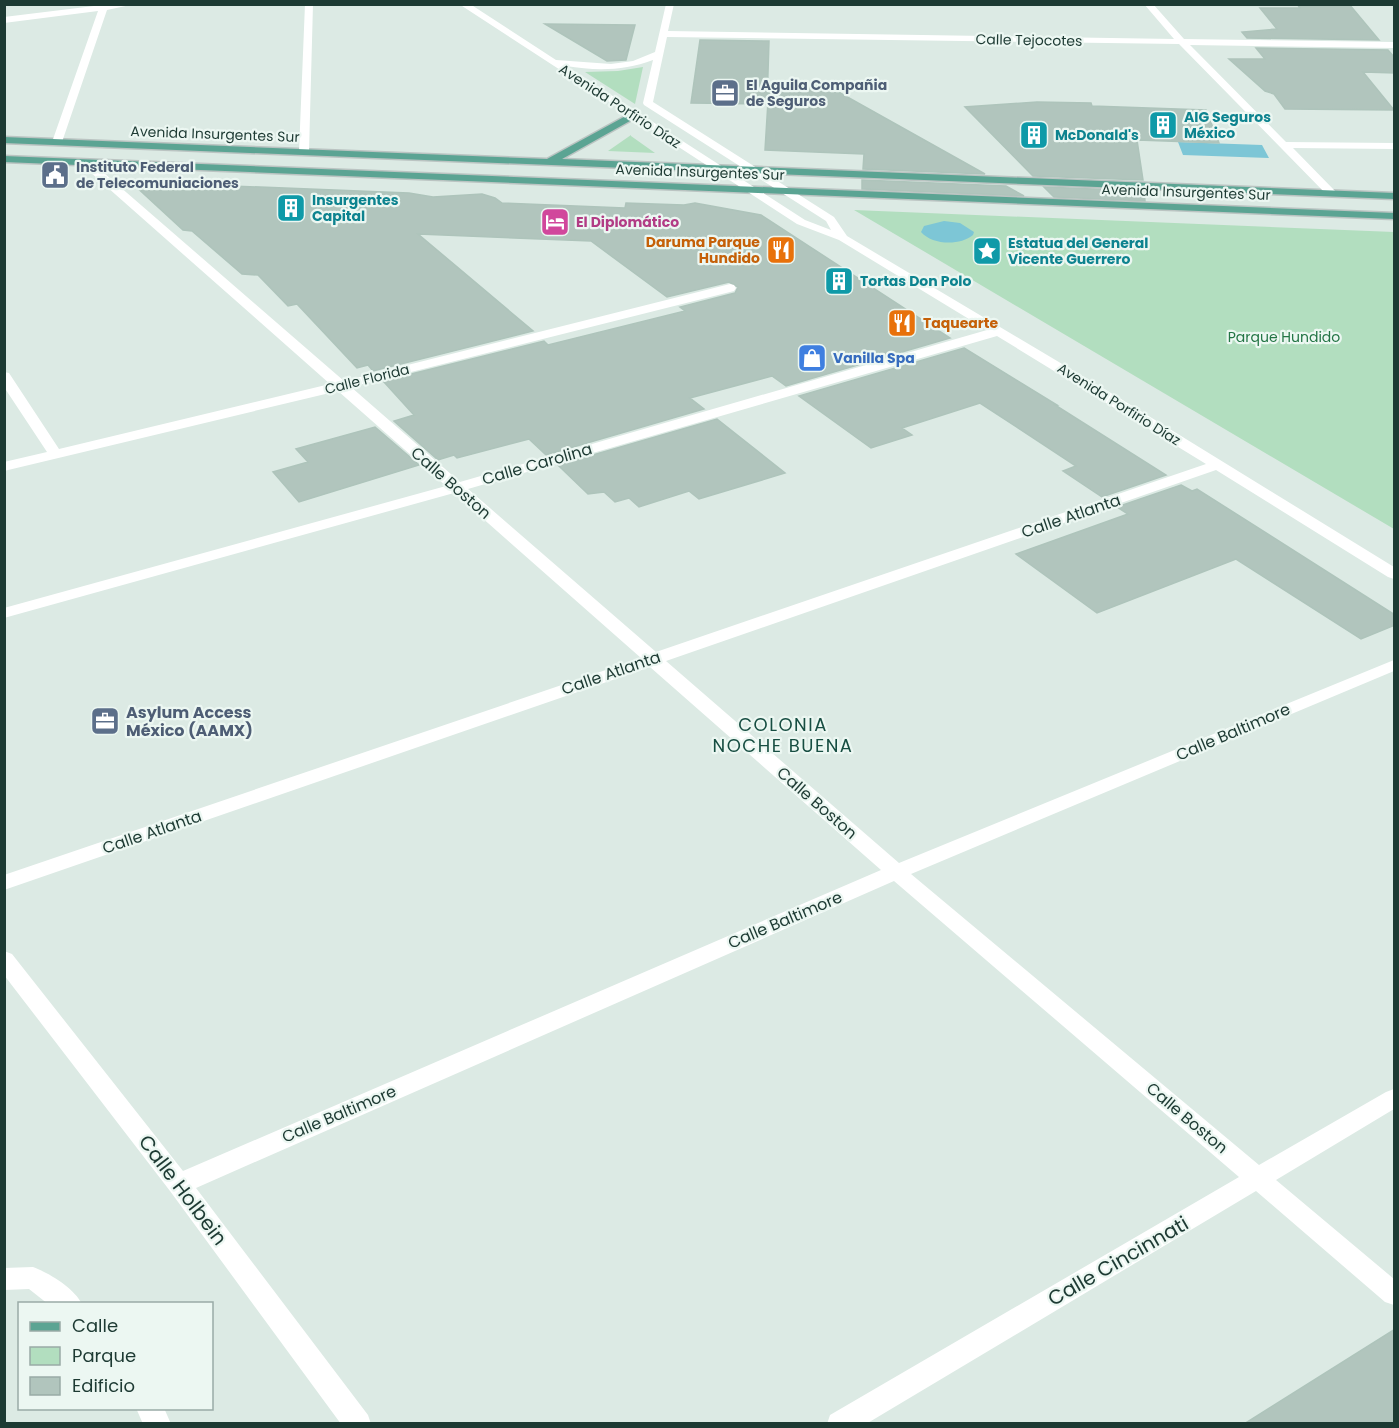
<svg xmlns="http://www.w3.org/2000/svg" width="1399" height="1428" viewBox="0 0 1399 1428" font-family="Poppins,sans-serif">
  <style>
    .green { fill: #b2debf }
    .water { fill: #7dc6d6 }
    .building { fill: #b1c5bd; stroke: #aec4bb; stroke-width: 1.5 }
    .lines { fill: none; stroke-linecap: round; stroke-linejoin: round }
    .major-casing { stroke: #bbc4c2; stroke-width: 3 }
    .minor { fill: #fff; fill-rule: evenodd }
    .major { fill: #5ba493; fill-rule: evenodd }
    .labels { text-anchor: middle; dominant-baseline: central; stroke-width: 4.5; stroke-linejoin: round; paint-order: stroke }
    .far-street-label { font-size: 14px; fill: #1d3a33; stroke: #ecf7f2 }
    .far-service-label { font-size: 14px; font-weight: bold; fill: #4e5e75; stroke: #ecf7f2; text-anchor: start }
    .far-culture-label { font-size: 14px; font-weight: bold; fill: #0d838f; stroke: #ecf7f2; text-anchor: start }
    .far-hotel-label { font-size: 14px; font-weight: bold; fill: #b23c85; stroke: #ecf7f2; text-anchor: start }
    .far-food-label { font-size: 14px; font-weight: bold; fill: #c56008; stroke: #ecf7f2; text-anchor: end }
    .far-park-label { font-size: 14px; fill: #237545; stroke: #ecf7f2 }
    .far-shop-label { font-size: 14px; font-weight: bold; fill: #366cbe; stroke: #ecf7f2; text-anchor: start }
    .street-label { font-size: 16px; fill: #1d3a33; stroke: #ecf7f2 }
    .service-label { font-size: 16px; font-weight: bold; fill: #4e5e75; stroke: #ecf7f2; text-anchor: start }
    .neighbourhood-label { font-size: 18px; letter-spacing: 1.5px; fill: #174e42; stroke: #ecf7f2 }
    .near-street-label { font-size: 20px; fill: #1d3a33; stroke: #ecf7f2 }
  </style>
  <rect width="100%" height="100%" fill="#dceae4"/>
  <path class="green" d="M643 67 635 104 585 72 618 71Z
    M631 135V136L655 153 608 151Z
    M854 210 1394 232V529Z"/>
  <path class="water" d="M1178 142 1262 145 1269 158 1183 155Z
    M944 221 960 223 974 232 973 235C960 246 932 245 921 232L924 226Z"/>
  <path class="building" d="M1297 4H1349L1379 40 1247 38 1242 32 1277 29 1260 8H1300Z
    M545 24 635 25 626 60 607 61Z
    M700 40 769 41 767 104 691 103Z
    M1256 48 1388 50 1395 58V73L1363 72 1394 110 1285 109 1274 94 1265 91 1229 59H1265Z
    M769 85H826L985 174 863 169 864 154 765 150Z
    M1037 102 1091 103 1092 106 1206 110 1219 143 1137 140 1143 180 1033 176 965 107Z
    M862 180 1006 186 1024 196 862 189Z
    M131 182 409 193 433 197 482 194 495 198 502 203 625 208 626 203 684 205 695 203 761 215 950 338 786 386 772 376 690 398 704 409 546 455 529 439 457 458 454 455 438 460 394 421 414 415 383 381 544 341 548 345 685 311 680 307 735 293 738 287 729 282 667 297 591 241 418 234 533 331 373 371 368 365 357 368 297 304 288 306 258 275 242 274 192 231 183 230Z
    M1044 187 1144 191 1145 201 1054 197Z
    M964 348 1057 405H1055L1166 475 1102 497 1063 471 1076 466 980 403 902 428 912 435 871 448 799 396Z
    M717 419 785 473 699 499 689 491 639 507 629 498 615 502 604 492 588 494 558 465Z
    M375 427 419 465 299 502 273 472 308 462 296 449Z
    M1181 485 1192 491 1197 489 1395 615V625L1361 639 1236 559 1097 613 1016 554 1128 514 1117 507Z
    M1395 1329V1424H1244Z"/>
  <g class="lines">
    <g class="major-casing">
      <path id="major" d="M633 112 638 115 637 117 562 159 1394 193V199L4 143V137L547 159Z
        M4 156 1394 213V219L4 162Z"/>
    </g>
    <path class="minor" d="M93 4H135L107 10 62 142 53 144 52 142 98 11 4 23V17L94 6Z
      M305 4H313L309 152 304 155 299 152Z
      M459 4H470L556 60 611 64 633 61 655 52 666 4H674L668 31 1174 39 1144 4H1153L1184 39 1394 42V48L1190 45 1286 142 1394 143V149L1293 148 1336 192V196H1328L1179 44 667 37 653 102 834 217 847 236 1121 399 1394 567V579L1388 577 1216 470 666 661 899 863 1394 660V671L911 874 1259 1165 1386 1092 1394 1089V1109L1276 1180 1394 1279V1305L1385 1302 1256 1191 866 1424H827L830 1415 1239 1177 894 881 196 1188 368 1415 371 1424H341L170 1191 4 975V951L12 954 183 1171 881 870 650 667 4 890V875L641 658 454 493 4 618V608L446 486 338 391 4 471V462L47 452 4 387V372L9 373 59 449 330 384 81 164V160H89L344 381 730 284 734 285 736 288 734 291 351 387 460 482 987 330 839 240 797 224ZM653 60 643 103 644 105 826 221 831 230 805 220 566 66C596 71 624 71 653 60ZM997 336 1206 464 656 652 468 489Z
      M33 1267C49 1273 74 1288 82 1304H48L29 1289 4 1290V1268Z
      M136 1408H164L171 1424H143Z"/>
    <use href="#major" class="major"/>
  </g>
  <defs>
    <g id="office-square" transform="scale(1.5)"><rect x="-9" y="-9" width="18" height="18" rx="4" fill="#5c6f8a" stroke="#ecf7f2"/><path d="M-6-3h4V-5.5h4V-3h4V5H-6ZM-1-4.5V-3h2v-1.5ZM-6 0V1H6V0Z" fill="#fff"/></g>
    <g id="building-square" transform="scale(1.5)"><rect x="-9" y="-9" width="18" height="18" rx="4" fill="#0f9aa8" stroke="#ecf7f2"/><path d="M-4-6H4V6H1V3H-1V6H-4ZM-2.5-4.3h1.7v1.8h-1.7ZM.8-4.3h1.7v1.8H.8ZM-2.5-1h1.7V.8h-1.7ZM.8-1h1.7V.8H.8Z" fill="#fff"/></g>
    <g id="civic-square" transform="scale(1.5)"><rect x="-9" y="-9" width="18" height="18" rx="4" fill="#5c6f8a" stroke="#ecf7f2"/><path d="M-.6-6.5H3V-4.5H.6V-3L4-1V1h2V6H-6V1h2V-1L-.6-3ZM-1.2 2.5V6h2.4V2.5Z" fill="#fff"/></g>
    <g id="hotel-square" transform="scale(1.5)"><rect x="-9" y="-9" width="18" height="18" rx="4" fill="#d1479c" stroke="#ecf7f2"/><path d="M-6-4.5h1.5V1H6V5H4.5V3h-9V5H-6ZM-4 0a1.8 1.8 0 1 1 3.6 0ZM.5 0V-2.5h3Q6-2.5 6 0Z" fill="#fff"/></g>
    <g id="restaurant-square" transform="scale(1.5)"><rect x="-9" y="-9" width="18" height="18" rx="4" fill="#e8710a" stroke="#ecf7f2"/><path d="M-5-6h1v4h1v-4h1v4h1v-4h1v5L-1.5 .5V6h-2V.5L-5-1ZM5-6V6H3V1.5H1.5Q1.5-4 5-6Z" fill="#fff"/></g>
    <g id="sight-square" transform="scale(1.5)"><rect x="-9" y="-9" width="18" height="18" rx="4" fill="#0f9aa8" stroke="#ecf7f2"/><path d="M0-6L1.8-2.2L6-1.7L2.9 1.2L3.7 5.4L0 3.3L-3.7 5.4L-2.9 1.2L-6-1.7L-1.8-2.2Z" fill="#fff"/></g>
    <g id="shop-square" transform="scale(1.5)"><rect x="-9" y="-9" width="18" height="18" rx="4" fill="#3f7fe0" stroke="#ecf7f2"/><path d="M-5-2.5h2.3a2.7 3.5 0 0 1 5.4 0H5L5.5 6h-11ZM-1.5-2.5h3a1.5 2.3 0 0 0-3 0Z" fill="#fff"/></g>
  </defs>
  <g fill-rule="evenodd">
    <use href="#office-square" x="725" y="93"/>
    <use href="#building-square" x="1163" y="125"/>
    <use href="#building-square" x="1034" y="135"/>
    <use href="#civic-square" x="55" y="175"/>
    <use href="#building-square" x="291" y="208"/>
    <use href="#hotel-square" x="555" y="222"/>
    <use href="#restaurant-square" x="781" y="250"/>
    <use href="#sight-square" x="987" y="251"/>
    <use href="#building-square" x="839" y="281"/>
    <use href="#restaurant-square" x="902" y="323"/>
    <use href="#shop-square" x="812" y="358"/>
    <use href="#office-square" x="105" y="721"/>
  </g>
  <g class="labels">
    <g class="far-street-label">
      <text transform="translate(1029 40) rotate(1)">Calle Tejocotes</text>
      <text transform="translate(620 106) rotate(33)">Avenida Porfirio Díaz</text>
      <text transform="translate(215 134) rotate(2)">Avenida Insurgentes Sur</text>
      <text transform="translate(700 172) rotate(2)">Avenida Insurgentes Sur</text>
      <text transform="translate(1186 192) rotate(2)">Avenida Insurgentes Sur</text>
      <text transform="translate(367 379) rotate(-14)">Calle Florida</text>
      <text transform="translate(1119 404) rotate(32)">Avenida Porfirio Díaz</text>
    </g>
    <g class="far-service-label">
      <text x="746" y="85">El Aguila Compañia<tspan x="746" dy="16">de Seguros</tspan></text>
      <text x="76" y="167">Instituto Federal<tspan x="76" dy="16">de Telecomuniaciones</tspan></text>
    </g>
    <g class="far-culture-label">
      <text x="1184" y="117">AIG Seguros<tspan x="1184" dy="16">México</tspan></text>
      <text x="1055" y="135">McDonald's</text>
      <text x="312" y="200">Insurgentes<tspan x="312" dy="16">Capital</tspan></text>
      <text x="1008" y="243">Estatua del General<tspan x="1008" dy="16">Vicente Guerrero</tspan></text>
      <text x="860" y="281">Tortas Don Polo</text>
    </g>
    <g class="far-hotel-label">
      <text x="576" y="222">El Diplomático</text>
    </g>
    <g class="far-food-label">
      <text x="760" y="242">Daruma Parque<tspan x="760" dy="16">Hundido</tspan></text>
      <text x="923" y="323" text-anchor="start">Taquearte</text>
    </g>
    <g class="far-park-label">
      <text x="1284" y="337">Parque Hundido</text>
    </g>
    <g class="far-shop-label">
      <text x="833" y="358">Vanilla Spa</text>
    </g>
    <g class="street-label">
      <text transform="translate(537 464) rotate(-16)">Calle Carolina</text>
      <text transform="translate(451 483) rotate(41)">Calle Boston</text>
      <text transform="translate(1071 516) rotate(-19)">Calle Atlanta</text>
      <text transform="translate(611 673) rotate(-19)">Calle Atlanta</text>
      <text transform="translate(1233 732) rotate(-23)">Calle Baltimore</text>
      <text transform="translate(817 803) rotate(41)">Calle Boston</text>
      <text transform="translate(152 832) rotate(-19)">Calle Atlanta</text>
      <text transform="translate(785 920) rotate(-23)">Calle Baltimore</text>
      <text transform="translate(339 1114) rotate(-23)">Calle Baltimore</text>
      <text transform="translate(1187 1118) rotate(40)">Calle Boston</text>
    </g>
    <g class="service-label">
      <text x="126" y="712">Asylum Access<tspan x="126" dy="18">México (AAMX)</tspan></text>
    </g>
    <g class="neighbourhood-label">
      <text x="783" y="724">COLONIA<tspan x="783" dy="21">NOCHE BUENA</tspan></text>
    </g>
    <g class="near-street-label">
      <text transform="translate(183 1190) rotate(53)">Calle Holbein</text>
      <text transform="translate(1118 1261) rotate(-30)">Calle Cincinnati</text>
    </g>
  </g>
  <rect width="1399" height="1428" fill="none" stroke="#1d3a33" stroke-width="12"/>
  <rect x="18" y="1302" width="195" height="108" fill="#ecf7f2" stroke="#99aba6" stroke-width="1.5"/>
  <rect x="30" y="1322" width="30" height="9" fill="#5ba493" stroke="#99aba6" stroke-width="1.5"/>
  <text x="72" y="1332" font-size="18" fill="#1d3a33">Calle</text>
  <rect x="30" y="1347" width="30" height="18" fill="#b2debf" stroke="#99aba6" stroke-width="1.5"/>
  <text x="72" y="1362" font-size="18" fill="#1d3a33">Parque</text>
  <rect x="30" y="1377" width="30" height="18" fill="#b1c5bd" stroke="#99aba6" stroke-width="1.5"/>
  <text x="72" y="1392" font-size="18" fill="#1d3a33">Edificio</text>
</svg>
